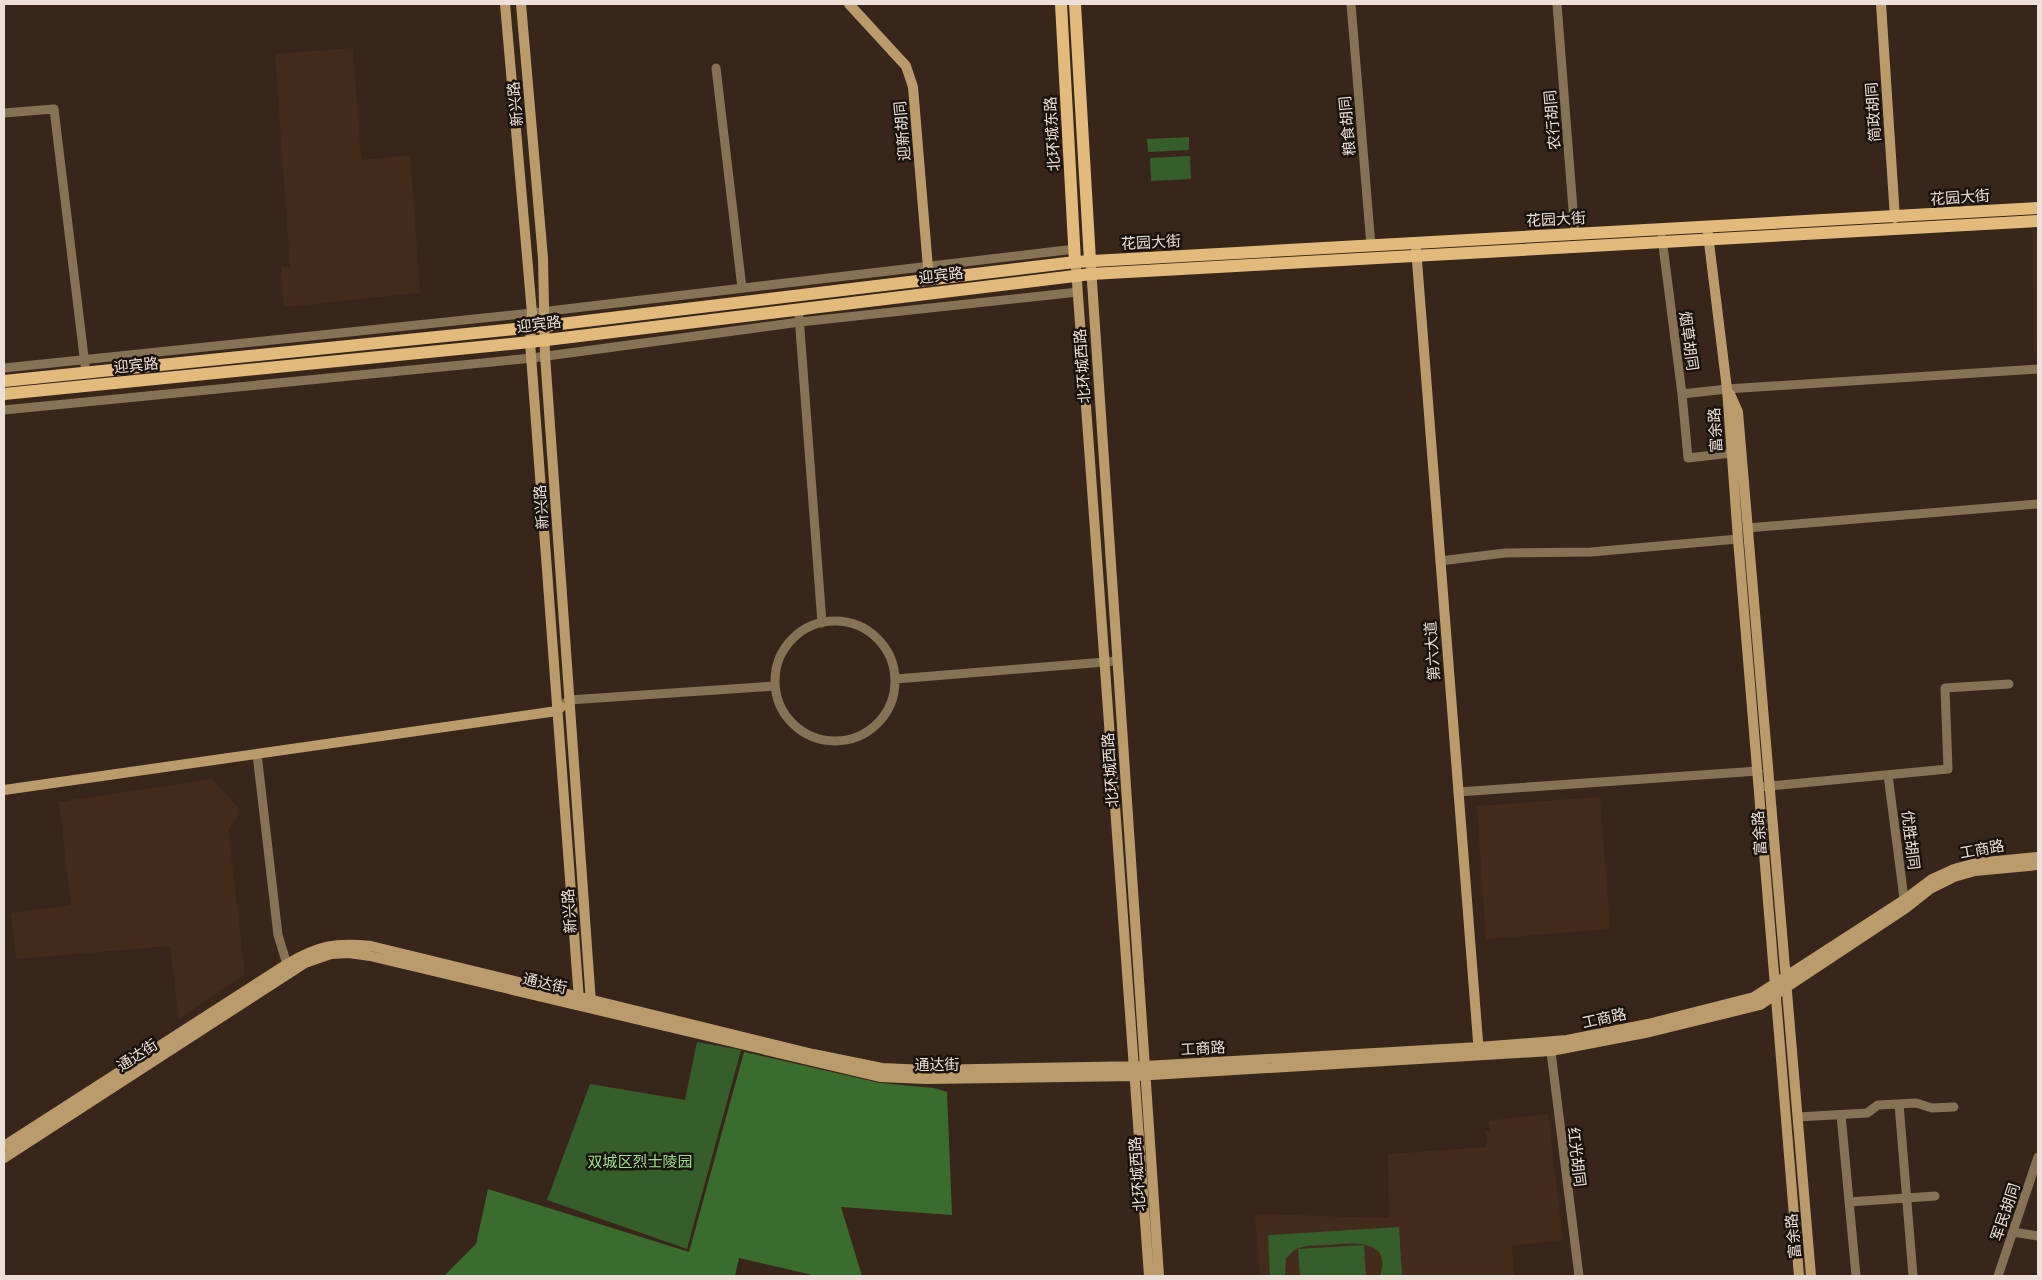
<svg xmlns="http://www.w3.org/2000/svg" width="2042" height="1280" viewBox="0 0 2042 1280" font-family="Arial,'Noto Sans SC',sans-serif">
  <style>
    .built { fill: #442c1d }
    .green { fill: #355e2b }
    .forest { fill: #3a6c2e }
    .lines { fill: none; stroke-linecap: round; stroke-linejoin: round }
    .street { stroke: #867356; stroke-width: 9 }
    .secondary { stroke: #ba9c6c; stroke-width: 10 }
    .primary { stroke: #e2bb7c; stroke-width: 12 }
    .labels { text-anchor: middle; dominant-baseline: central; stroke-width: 5; stroke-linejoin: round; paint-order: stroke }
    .street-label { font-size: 15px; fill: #ede0d9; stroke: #1a120d }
    .park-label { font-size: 15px; fill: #9be28a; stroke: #1a120d }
  </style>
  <rect width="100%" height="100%" fill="#39261b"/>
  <path class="built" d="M353 48 361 160 410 155 420 293 284 307 281 267 290 266 275 54Z
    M2032 230H2038V352L2034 353Z
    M212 779 238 807 237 818 228 829 245 974 179 1019 170 946 16 959 11 913 71 905 59 802Z
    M1600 797 1610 929 1486 939 1477 806Z
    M1548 1114 1563 1240 1511 1246 1515 1276H1260L1255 1214 1389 1218 1388 1154 1487 1147 1485 1131 1490 1130 1488 1121Z"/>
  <path class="green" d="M1189 137V150L1148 152 1147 139Z
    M1190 156 1191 179 1151 181 1150 158Z
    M697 1042 741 1050 687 1249 547 1200 590 1084 685 1100Z
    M1399 1227 1402 1276H1380C1393 1238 1350 1243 1328 1245 1318 1246 1306 1244 1297 1249 1292 1251 1289 1255 1286 1259L1285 1276H1270L1268 1235Z
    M1364 1245 1366 1276H1300L1298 1249Z"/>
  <path class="forest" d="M744 1052 880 1083 934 1088 947 1092 952 1215 841 1207 862 1276H817L739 1258 735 1276H444L476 1244 488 1189 689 1252Z"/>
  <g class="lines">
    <path class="street" d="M1351 4 1371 246
      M1557 4 1575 235
      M716 68 742 288
      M4 113 54 109 85 365
      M1662 238 1682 394 1688 458 1731 453
      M799 316 822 623
      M4 368 532 313 1075 249
      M1682 394 1727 389 2038 369
      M4 410 532 358 800 322 1078 292
      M1747 528 2038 504
      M1440 561 1505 553 1591 552 1738 539
      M775 681a60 60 0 1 1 120 0a60 60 0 1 1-120 0Z
      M896 679 1117 661
      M564 704 569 700 775 686
      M257 754 278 935 289 971
      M1888 775 1905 906
      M1759 787 1948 769 1945 688 2009 684
      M1458 792 1758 771
      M1550 1044 1579 1276
      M1899 1104 1913 1276
      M1841 1115 1856 1276
      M1798 1117 1867 1113 1878 1105 1916 1103 1932 1108 1954 1107
      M1849 1202 1935 1196
      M2013 1232 2038 1236
      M1998 1276 2038 1157"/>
    <path class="secondary" d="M505 4 532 313 530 342 579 1000
      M521 4 543 258 545 355 591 1003
      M849 4 906 66 913 87 929 280
      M1881 4 1895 218
      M1707 226 1727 389 1738 539 1799 1276
      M1416 248 1479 1054
      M1091 267 1159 1276
      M1076 268 1149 1276
      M1730 394 1738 412 1811 1276
      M4 790 557 711 561 707
      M4 1146 287 964C318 946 335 942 371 946L813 1054 882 1068 926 1070 1145 1066 1479 1047 1567 1040 1648 1024 1754 997 1904 900 1932 879 1954 869 1976 863 2038 857
      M4 1158 305 963 331 954 349 953 370 956 880 1077 926 1079 1135 1076 1551 1051 1650 1032 1760 1005 1906 908 1930 889 1954 877 1975 871 2038 865"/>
    <path class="primary" d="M1061 4 1075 262
      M1075 4 1090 261
      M4 381 544 326 1075 262 2038 208
      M4 394 530 342 1091 274 2038 221"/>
  </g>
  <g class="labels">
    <g class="street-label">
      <text transform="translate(515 104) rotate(-95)">新兴路</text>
      <text transform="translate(1873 112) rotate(-94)">简政胡同</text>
      <text transform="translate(1552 120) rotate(-95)">农行胡同</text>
      <text transform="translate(1347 126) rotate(-95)">粮食胡同</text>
      <text transform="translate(902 131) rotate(-95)">迎新胡同</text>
      <text transform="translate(1052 134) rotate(-93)">北环城东路</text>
      <text transform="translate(1960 197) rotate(-4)">花园大街</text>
      <text transform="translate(1556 219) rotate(-3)">花园大街</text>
      <text transform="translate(1151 242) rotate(-3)">花园大街</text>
      <text transform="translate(941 275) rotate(-7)">迎宾路</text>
      <text transform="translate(539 324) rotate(-7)">迎宾路</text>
      <text transform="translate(1689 341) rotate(82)">烟草胡同</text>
      <text transform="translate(136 365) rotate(-6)">迎宾路</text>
      <text transform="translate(1082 366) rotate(-94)">北环城西路</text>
      <text transform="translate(1715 430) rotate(-93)">富余路</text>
      <text transform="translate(541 507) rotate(-94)">新兴路</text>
      <text transform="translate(1432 651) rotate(-94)">第六大道</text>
      <text transform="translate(1110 770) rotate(-94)">北环城西路</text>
      <text transform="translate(1759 833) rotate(-94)">富余路</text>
      <text transform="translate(1911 840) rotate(83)">优胜胡同</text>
      <text transform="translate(1982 849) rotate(-10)">工商路</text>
      <text transform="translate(569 911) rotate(-94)">新兴路</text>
      <text transform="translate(545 983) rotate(13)">通达街</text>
      <text transform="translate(1604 1018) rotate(-12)">工商路</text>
      <text transform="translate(1203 1048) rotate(-3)">工商路</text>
      <text transform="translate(137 1055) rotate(-33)">通达街</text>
      <text x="937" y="1064">通达街</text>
      <text transform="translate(1577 1157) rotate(83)">红光胡同</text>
      <text transform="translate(1137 1174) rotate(-94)">北环城西路</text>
      <text transform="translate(2005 1212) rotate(-71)">军民胡同</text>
      <text transform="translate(1793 1236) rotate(-95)">富余路</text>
    </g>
    <g class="park-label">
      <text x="640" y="1161">双城区烈士陵园</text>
    </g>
  </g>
  <rect width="2042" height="1280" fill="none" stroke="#ede0d9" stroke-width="10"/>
</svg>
